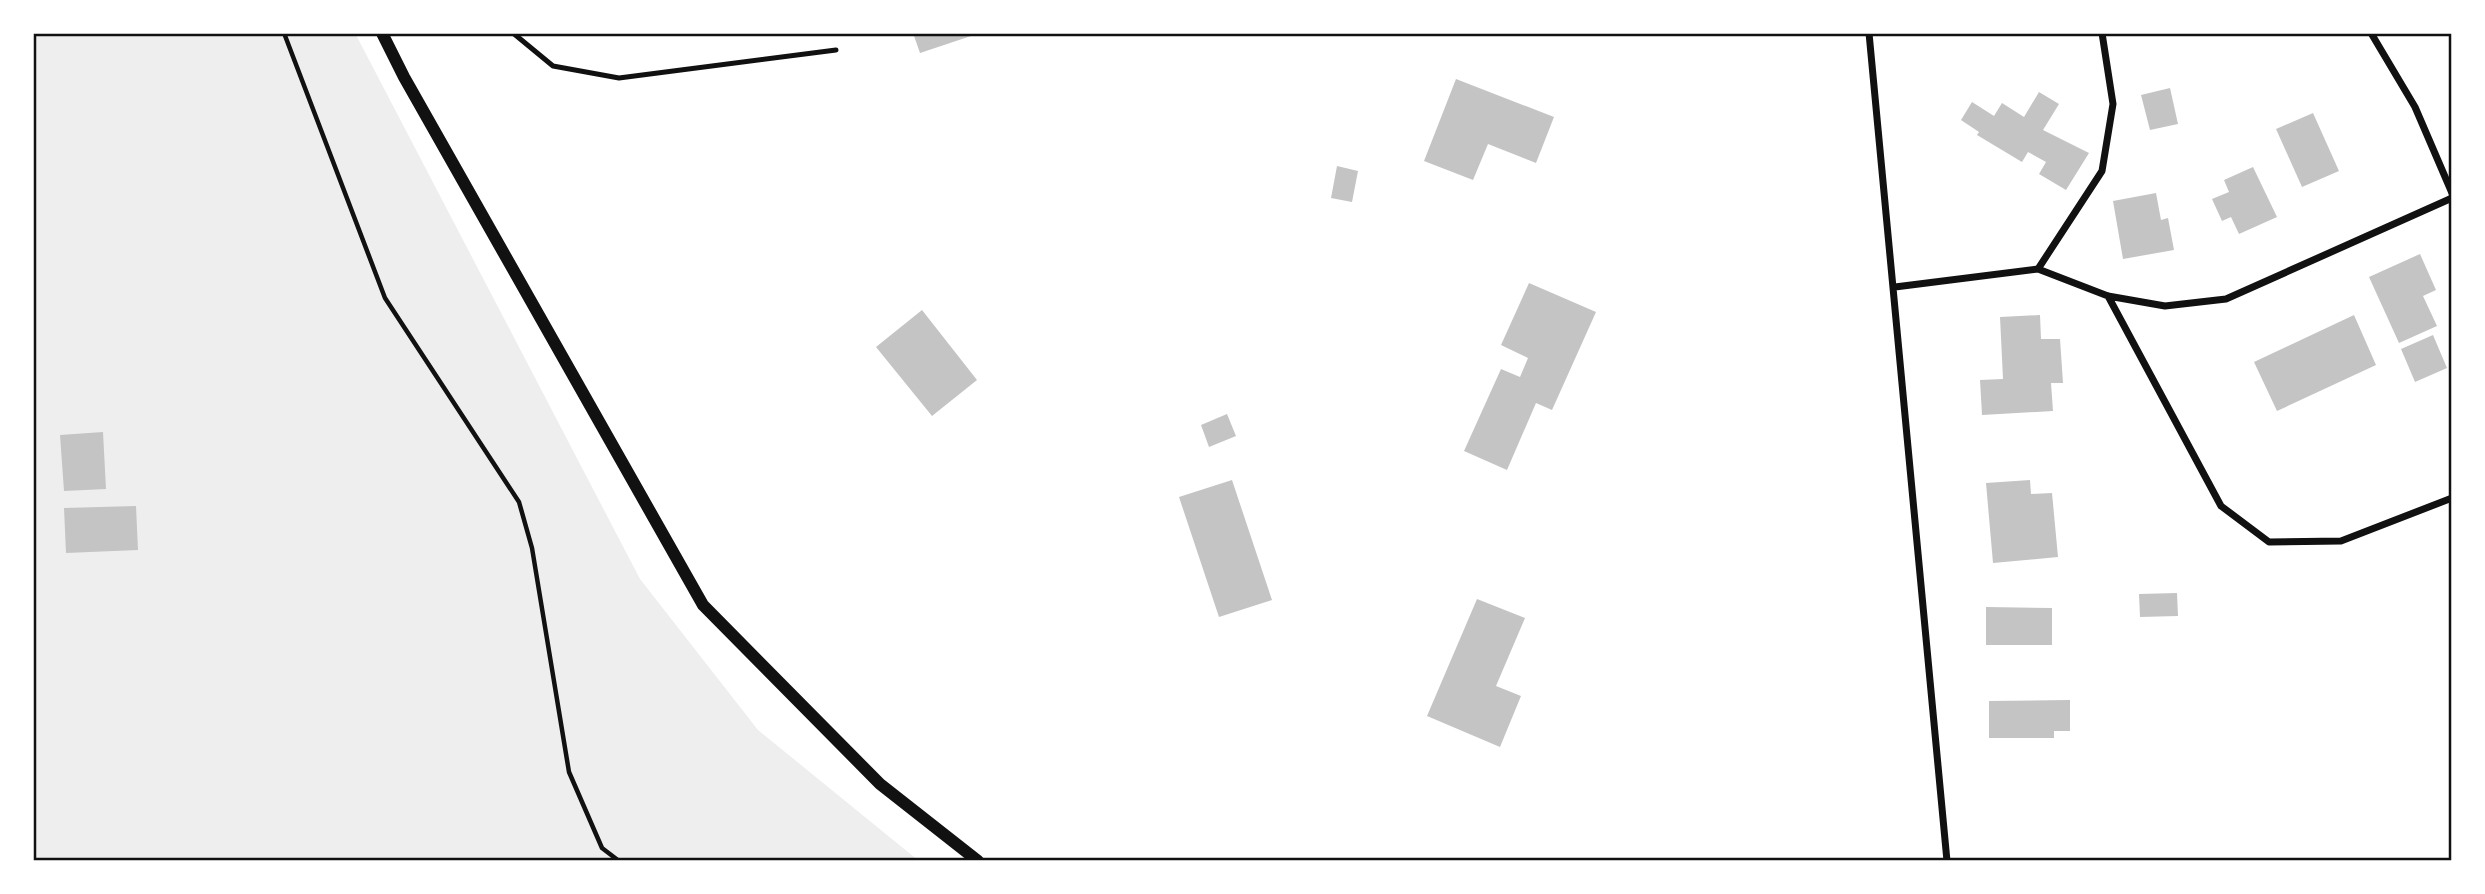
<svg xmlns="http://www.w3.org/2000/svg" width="2485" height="894" viewBox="0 0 2485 894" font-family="Quicksand,sans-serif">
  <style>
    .green { fill: #eee }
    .building { fill: #c4c4c4 }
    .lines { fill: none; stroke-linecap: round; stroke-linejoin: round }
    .path { stroke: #111; stroke-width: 4.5 }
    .service { stroke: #111; stroke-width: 5 }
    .minor { stroke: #111; stroke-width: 7 }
    .tertiary { stroke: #111; stroke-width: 12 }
    .neatline { fill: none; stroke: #111; stroke-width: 2.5 }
  </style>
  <rect width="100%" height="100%" fill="#fff"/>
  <path class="green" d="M33 33H355L640 579 758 730 919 861H33Z"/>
  <path class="building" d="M913 33H977V34L920 53Z
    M1456 79 1554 117 1536 163 1488 144 1473 180 1424 161Z
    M2170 88 2178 124 2150 130 2141 95Z
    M2039 92 2059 104 2043 130 2089 153 2066 190 2039 174 2046 162 2028 152 2022 162 1977 135 1979 132 1961 120 1972 102 1994 116 2002 103 2024 117Z
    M2313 113 2339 171 2302 187 2276 129Z
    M1337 166 1358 171 1352 202 1331 198Z
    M2253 167 2277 217 2239 234 2231 217 2222 221 2212 199 2229 192 2224 180Z
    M2156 193 2161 220 2168 218 2174 250 2123 259 2113 201Z
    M2420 254 2436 290 2423 296 2437 326 2399 343 2369 277Z
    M1529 283 1596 312 1552 410 1536 403 1507 470 1464 451 1501 369 1520 377 1528 358 1501 345Z
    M922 310 977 380 932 416 876 347Z
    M2040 315 2041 339H2060L2063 383H2051L2053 411 1982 415 1980 380 2003 379 2000 317Z
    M2354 315 2376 365 2277 411 2254 362Z
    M2433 335 2447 368 2415 382 2401 349Z
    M1227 414 1236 436 1209 447 1201 425Z
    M103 432 106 489 64 491 60 435Z
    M1232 480 1272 600 1219 617 1179 497Z
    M2030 480 2031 494 2052 493 2058 557 1993 563 1986 483Z
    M136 506 138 550 66 553 64 508Z
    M2177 593 2178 616 2140 617 2139 594Z
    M1477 599 1525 618 1496 686 1521 696 1500 747 1427 716Z
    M1986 607 2052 608V645H1986Z
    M2070 700V731H2054V738H1989V701Z"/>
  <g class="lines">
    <path class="path" d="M284 33 385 298 519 502 532 548 569 772 602 848 619 861"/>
    <path class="service" d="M513 33 553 66 619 78 836 50"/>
    <path class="minor" d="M1869 33 1947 861
      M2371 33 2415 107 2452 193
      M2038 269 2102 171 2113 104 2102 33
      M1895 287 2038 269 2108 296 2165 306 2226 299 2452 198
      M2108 296 2221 506 2269 542 2341 541 2452 498"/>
    <path class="tertiary" d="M382 33 404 77 703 605 880 784 978 861"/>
  </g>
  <rect width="2485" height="894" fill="none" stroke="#ffffff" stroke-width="70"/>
  <rect x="35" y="35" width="2415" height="824" class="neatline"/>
</svg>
